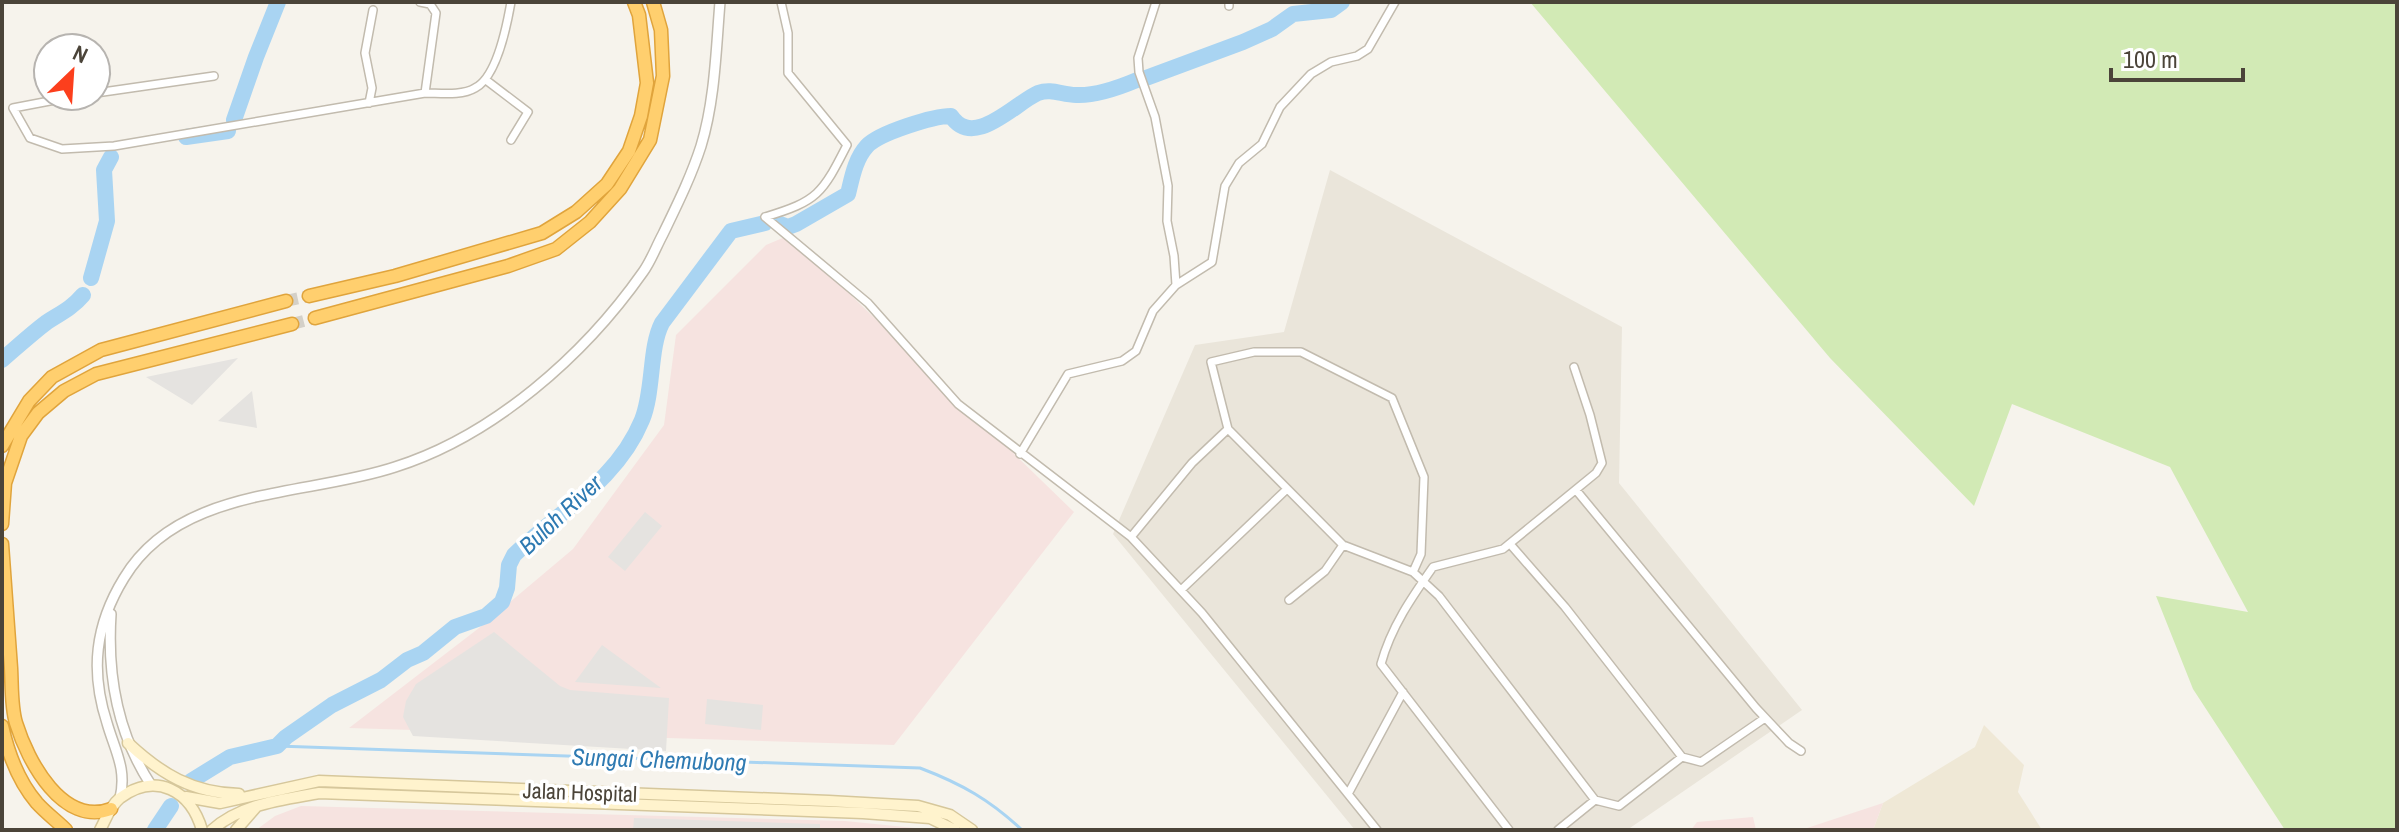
<svg xmlns="http://www.w3.org/2000/svg" width="2399" height="832" viewBox="0 0 2399 832" font-family="'Archivo Narrow',sans-serif">
  <style>
    .residential { fill: #eae5da }
    .education { fill: #efe8d6 }
    .medical { fill: #f6e3e0 }
    .green { fill: #d2eab5 }
    .parking { fill: #e5e3e0 }
    .lines { fill: none; stroke-linecap: round; stroke-linejoin: round }
    .stream { stroke: #a9d4f2; stroke-width: 3 }
    .river { stroke: #a9d4f2; stroke-width: 16 }
    .motorway-tunnel { stroke: #d4d0c8; stroke-width: 12; stroke-dasharray: 12 6; stroke-linecap: butt }
    .minor-casing { stroke: #c2bbae; stroke-width: 10 }
    .tertiary-casing { stroke: #c2bbae; stroke-width: 12 }
    .secondary-casing { stroke: #d6c79b; stroke-width: 13 }
    .motorway-casing { stroke: #e0a43c; stroke-width: 15 }
    .minor { stroke: #fff; stroke-width: 7 }
    .tertiary { stroke: #fff; stroke-width: 9 }
    .secondary { stroke: #fff3cd; stroke-width: 10 }
    .motorway { stroke: #ffcf6e; stroke-width: 12 }
    .labels { text-anchor: middle; dominant-baseline: central; stroke-width: 7; stroke-linejoin: round; paint-order: stroke }
    .street-label { font-size: 22px; fill: #4b4439; stroke: #fff }
    .water-label { font-size: 24px; font-style: italic; fill: #2e7ab2; stroke: #fff }
  </style>
  <rect width="100%" height="100%" fill="#f6f3ec"/>
  <path class="residential" d="M1330 170 1622 327 1619 483 1802 710 1627 830H1355L1113 534 1195 345 1284 332Z"/>
  <path class="education" d="M1984 725 2024 765 2018 792 2042 830H1873L1883 803 1975 747Z"/>
  <path class="medical" d="M785 237 825 270 1074 512 894 745 349 728 479 628 573 549 664 425 676 335 766 245Z
    M1883 803 1873 830H1801Z
    M301 806 845 821 935 830H256L275 816Z
    M1753 817 1756 830H1691L1697 822Z"/>
  <path class="green" d="M1530 2H2397V830H2285L2193 689 2156 596 2248 612 2170 467 2012 404 1974 506 1830 358Z"/>
  <path class="parking" d="M238 358 192 405 146 377Z
    M252 391 257 428 218 421Z
    M645 512 662 526 625 571 608 557Z
    M494 632 560 686 570 690 669 698 666 751 413 736 403 717 406 701 416 684Z
    M602 645 661 688 575 682Z
    M707 699 763 705 761 730 705 724Z
    M634 818 820 824V830H633Z"/>
  <g class="lines">
    <path class="stream" d="M277 746 920 768C962 784 990 800 1022 830"/>
    <path class="river" d="M1146 78 1243 42 1272 29 1293 14 1331 10 1342 2
      M234 120 256 57 278 2
      M186 137 228 131
      M780 224 788 227 796 224 848 194C852 178 855 159 867 146 879 133 933 116 951 116 974 150 1015 103 1038 93 1052 88 1062 95 1076 95 1096 96 1118 88 1137 80
      M91 278 107 221 104 170 111 157
      M2 360C17 347 31 334 47 322 61 313 72 308 83 295
      M191 781 230 757 277 746 286 737 332 705 381 680 407 660 423 653 455 627 486 616 502 602 507 588 509 565 514 555C559 511 617 481 642 420 654 391 649 348 662 323L731 231 765 223
      M155 830 171 806"/>
    <path class="motorway-tunnel" d="M286 301 309 296
      M292 324 315 318"/>
    <g class="minor-casing">
      <path id="minor" d="M420 2 430 4 436 13 425 93
        M1156 2 1138 58 1139 72 1155 117 1168 186 1167 221 1174 256 1176 285
        M1229 2V6
        M486 80 528 112 511 140
        M96 93 214 76
        M76 96 13 108 30 138 62 149 114 146 425 93C440 93 462 96 475 88 497 77 507 25 511 2
        M369 103 372 88 365 53 373 10
        M765 217 868 303 958 404 1131 537 1202 613 1377 830
        M765 217C818 201 822 194 847 145L788 73V33L781 2
        M1020 454 1068 374 1122 361 1136 351 1153 311 1176 285 1212 262 1225 186 1239 163 1262 144 1280 107 1311 74 1331 62 1357 56 1368 49 1395 2
        M1576 490 1756 708 1789 743 1801 751
        M1131 537 1192 463 1228 429
        M1510 544 1565 607 1682 757
        M1413 572 1421 554 1424 477 1392 398 1301 352H1254L1211 362 1228 429 1343 545 1413 572 1439 596 1595 800
        M1181 590 1287 489
        M1289 600 1325 571 1343 545
        M1348 794 1403 692
        M1509 830 1381 664C1391 627 1412 597 1433 567L1503 549 1596 473 1602 463 1590 415 1574 367
        M1558 830 1595 800 1619 806 1682 757 1701 762 1765 718"/>
    </g>
    <g class="tertiary-casing">
      <path id="tertiary" d="M111 614C107 675 117 733 151 785
        M120 798C127 769 115 751 107 723 90 671 95 625 124 578 179 486 305 497 395 467 493 436 584 356 643 272 651 261 656 247 663 234 677 205 691 177 701 146 715 100 716 50 720 2"/>
    </g>
    <g class="secondary-casing">
      <path id="secondary" d="M128 743C161 774 193 793 239 794
        M186 797 220 803 319 781 829 801 918 806 950 815 972 830
        M100 830C106 819 110 806 120 798 156 771 191 791 202 830
        M212 830C241 804 281 800 319 793L863 813 930 818 955 830
        M236 830 257 806"/>
    </g>
    <g class="motorway-casing">
      <path id="motorway" d="M309 296 395 276 542 233 576 212 607 184 629 151 641 116 647 83 639 15 634 2
        M315 318 508 266 556 249 590 222 620 189 650 140 663 76 661 30 653 2
        M2 446 29 401 52 377 101 350 286 301
        M2 524 5 483 21 436 38 413 64 391 96 374 292 324
        M2 544C5 585 8 627 11 668 12 685 11 707 16 723 28 762 63 827 111 809
        M2 726C8 753 19 782 37 803 46 813 57 821 66 830"/>
    </g>
    <use href="#minor" class="minor"/>
    <use href="#tertiary" class="tertiary"/>
    <use href="#secondary" class="secondary"/>
    <use href="#motorway" class="motorway"/>
  </g>
  <g class="labels">
    <g class="street-label">
      <text transform="translate(580 792) rotate(2)">Jalan Hospital</text>
    </g>
    <g class="water-label">
      <text transform="translate(560 514) rotate(-43)">Buloh River</text>
      <text transform="translate(659 759) rotate(2)">Sungai Chemubong</text>
    </g>
  </g>
  <rect width="2399" height="832" fill="none" stroke="#4b4439" stroke-width="8"/>
  <g transform="translate(72 72) rotate(25)"><circle r="38" fill="#ffffff" stroke="#b7b4b0" stroke-width="2"/>
  <path d="M0-6L14 30L0 20L-14 30Z" fill="#fc3f1d"/>
  <text y="-12" font-size="22" font-weight="bold" text-anchor="middle" fill="#4b4439">N</text>
  </g>
  <path d="M2111 68v12h132v-12" fill="none" stroke="#4b4439" stroke-width="4"/>
  <text x="2123" y="68" font-size="24" fill="#4b4439" stroke="#ffffff" stroke-width="6" paint-order="stroke">100 m</text>
</svg>
